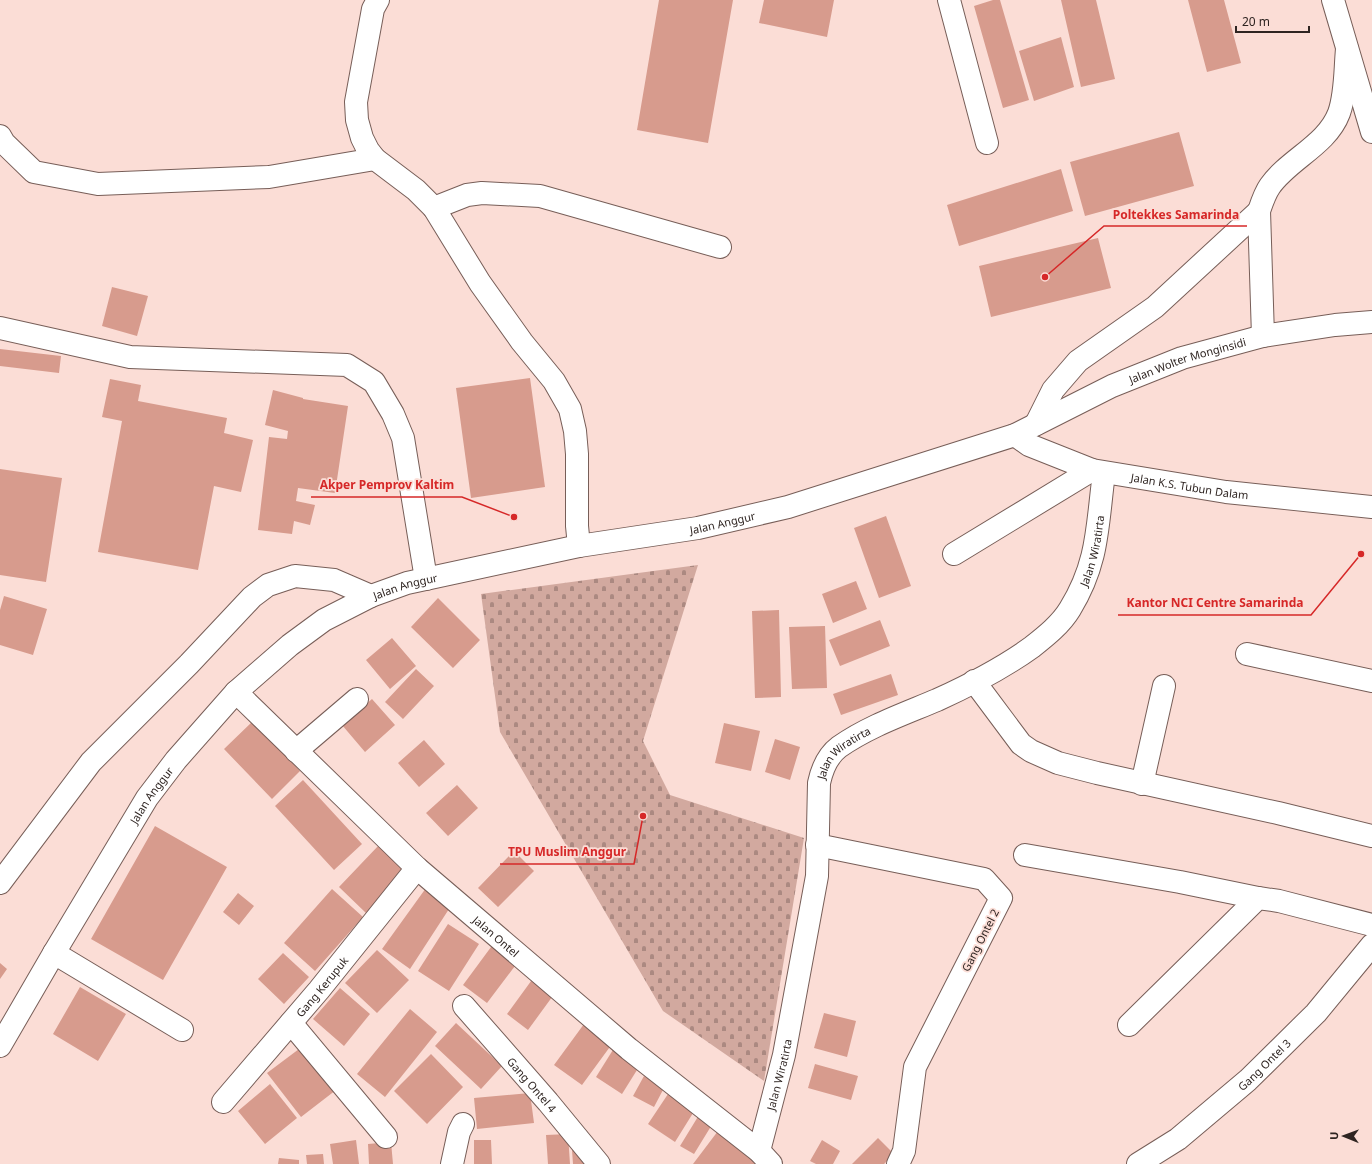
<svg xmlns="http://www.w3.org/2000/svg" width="1372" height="1164" viewBox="0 0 1372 1164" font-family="'Noto Sans',sans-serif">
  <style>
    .cemetery { fill: url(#cemetery-stones) }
    .building { fill: #d79b8d }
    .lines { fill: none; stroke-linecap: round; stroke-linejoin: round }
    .minor-casing { stroke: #775e58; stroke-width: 24 }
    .tertiary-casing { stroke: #775e58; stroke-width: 24 }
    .minor { stroke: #fff; stroke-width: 22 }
    .tertiary { stroke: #fff; stroke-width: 22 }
    .labels { text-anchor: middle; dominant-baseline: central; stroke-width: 3.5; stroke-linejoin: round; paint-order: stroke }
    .street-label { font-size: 11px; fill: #2e2421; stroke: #fbddd6 }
    .leader { fill: none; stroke: #d62828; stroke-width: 1.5 }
    .callout-dot { fill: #d62828; stroke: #fbddd6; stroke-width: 1.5 }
    .callout-label { font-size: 12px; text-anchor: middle; font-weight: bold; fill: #d62828; stroke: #fbddd6; stroke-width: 3.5; stroke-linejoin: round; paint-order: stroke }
  </style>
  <defs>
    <pattern id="cemetery-stones" width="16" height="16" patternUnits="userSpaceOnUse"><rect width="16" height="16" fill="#d2a99f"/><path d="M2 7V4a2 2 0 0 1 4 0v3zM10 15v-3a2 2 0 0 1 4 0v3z" fill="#ab8981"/></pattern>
  </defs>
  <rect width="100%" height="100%" fill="#fbddd6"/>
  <path class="cemetery" d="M698 565 643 741 670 795 804 838 764 1081 663 1011 500 732 481 594Z"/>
  <path class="building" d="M659 0H733L708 143 637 130Z
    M764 0H834L827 37 759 23Z
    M993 0H1000L1029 100 1003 108 974 6Z
    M1061 0H1096L1115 79 1081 87Z
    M1188 0H1224L1241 63 1207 72Z
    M1061 37 1074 87 1034 101 1019 51Z
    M1179 132 1194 186 1085 216 1070 162Z
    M1061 169 1073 211 959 246 947 205Z
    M1098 238 1111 288 991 317 979 266Z
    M112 287 148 296 137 336 102 326Z
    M0 349 61 356 59 373 0 366Z
    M530 378 545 487 471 498 456 388Z
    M110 379 141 385 138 401 227 418 224 433 253 440 241 492 214 486 198 570 98 552 122 421 102 417Z
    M273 390 303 398V399L348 406 335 493 298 488 296 501 315 505 310 525 294 521 292 534 258 530 269 437 287 439 288 431 265 425Z
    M0 469 62 478 46 582 0 575Z
    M886 516 911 586 879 598 854 528Z
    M856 581 867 609 833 623 822 594Z
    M4 596 47 609 33 655 0 645V610Z
    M438 598 480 640 453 668 411 627Z
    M779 610 781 697 755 698 752 611Z
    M880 620 890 646 840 666 829 640Z
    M825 626 827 688 792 689 789 627Z
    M392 638 416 666 390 689 366 660Z
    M416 669 434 686 403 719 385 702Z
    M891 674 898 695 841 715 833 694Z
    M372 699 395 725 365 752 342 725Z
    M253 721 300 771 272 799 224 749Z
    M724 723 760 731 751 771 715 763Z
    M775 739 800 747 790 780 765 772Z
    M424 740 445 764 419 787 398 763Z
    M303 780 362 844 334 870 275 806Z
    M457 785 478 808 448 836 426 813Z
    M155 826 227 867 163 980 91 939Z
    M379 845 406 870 366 913 339 887Z
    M514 851 534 871 498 907 478 888Z
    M426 888 449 909 410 969 382 949Z
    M332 889 363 917 315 971 284 943Z
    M238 893 254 906 239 925 223 912Z
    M448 924 479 944 449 991 418 971Z
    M494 943 518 962 487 1003 463 985Z
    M377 950 409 980 377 1013 345 983Z
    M283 953 309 977 284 1004 258 979Z
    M0 963 7 969 0 979Z
    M534 977 555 993 528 1030 507 1014Z
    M80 987 126 1014 98 1061 53 1034Z
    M340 988 370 1014 344 1046 313 1019Z
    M410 1009 437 1032 385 1097 357 1074Z
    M824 1013 856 1021 847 1057 814 1048Z
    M456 1023 502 1066 481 1089 435 1046Z
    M584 1024 612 1044 582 1085 554 1065Z
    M616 1045 642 1062 622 1094 596 1077Z
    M303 1046 336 1090 301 1117 267 1073Z
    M431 1054 463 1087 427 1124 394 1091Z
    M815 1064 858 1076 851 1100 808 1088Z
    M644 1076 664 1088 654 1107 633 1096Z
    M270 1084 297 1118 265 1144 238 1111Z
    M672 1088 698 1105 675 1142 648 1124Z
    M530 1093 534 1123 477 1129 474 1098Z
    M699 1115 713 1123 694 1154 680 1146Z
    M721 1127 757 1164H693Z
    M568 1134 570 1164H548L546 1135Z
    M878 1138 894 1154 884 1164H852Z
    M356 1140 359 1164H333L330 1144Z
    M474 1140H491L492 1164H474Z
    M822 1140 840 1151 833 1164H816L810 1161Z
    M391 1142 393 1164H369L368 1144Z
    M572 1150 588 1158 590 1164H573Z
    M323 1154 324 1164H307L306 1155Z
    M279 1158 299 1160V1164H278Z"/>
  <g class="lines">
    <g class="minor-casing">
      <g id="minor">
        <path d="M378 0 373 9 356 102 357 120 362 138 368 150 375 159 416 190 434 208 480 283 522 342 554 381 570 409 575 431 577 454V526L579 546"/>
        <path d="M949 0 987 143"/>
        <path d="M1333 0 1372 132"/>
        <path d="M0 136 4 143 34 172 98 184 269 177 375 159"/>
        <path d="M434 208 467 195 482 193 540 196 720 247"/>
        <path d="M0 328 130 357 347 365 374 382 393 414 403 438 426 579"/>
        <path d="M1263 336 1259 211C1262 202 1265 193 1270 186 1289 159 1327 145 1339 113 1346 93 1345 70 1347 49"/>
        <path d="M1036 424 1053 390 1078 361 1155 307 1259 211"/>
        <path d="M954 554 1092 470"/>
        <path d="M1247 654 1372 681"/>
        <path d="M974 681 1021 744 1031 751 1058 763 1097 773 1278 813 1372 836"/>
        <path id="s1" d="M236 692 417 868 629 1049 759 1151 771 1164"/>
        <path d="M296 751 357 699"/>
        <path d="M1142 784 1164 686"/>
        <path d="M817 845 984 879 1001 898 915 1067 904 1151 898 1164"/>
        <path d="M1025 855 1180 882 1258 898"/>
        <path d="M0 883 91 762 189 664 252 597 268 585 295 576 334 580 371 596"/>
        <path d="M54 953 182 1030"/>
        <path id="s2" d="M464 1006 548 1102 599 1164"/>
        <path d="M291 1023 386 1137"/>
        <path d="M1129 1025 1258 898 1279 901 1372 925"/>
        <path id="s3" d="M223 1102 319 990 417 868"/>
        <path id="s4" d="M759 1151 784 1055 817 876 819 783C822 769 827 756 839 747 869 726 904 714 937 700 970 685 1003 668 1032 647 1046 636 1061 624 1070 609 1099 562 1097 525 1104 473"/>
        <path d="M452 1164 459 1132 463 1124"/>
        <path id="s5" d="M1138 1164 1178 1139 1248 1080 1316 1013 1372 945"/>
      </g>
    </g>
    <g class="tertiary-casing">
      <g id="tertiary">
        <path id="s6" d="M1015 435 1029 445 1092 470 1226 492 1372 507"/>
        <path id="s7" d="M0 1046 54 953 147 798 176 760 236 692 290 645 324 620 371 596 407 583 579 546 698 528 788 507 1015 435 1112 386 1182 358 1263 336 1335 325 1372 322"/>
      </g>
    </g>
    <use href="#minor" class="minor"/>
    <use href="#tertiary" class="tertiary"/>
  </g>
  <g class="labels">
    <g class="street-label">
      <text stroke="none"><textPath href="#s7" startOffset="1447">Jalan Wolter Monginsidi</textPath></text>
      <text stroke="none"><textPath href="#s6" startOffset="184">Jalan K.S. Tubun Dalam</textPath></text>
      <text stroke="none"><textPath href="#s7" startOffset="953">Jalan Anggur</textPath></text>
      <text stroke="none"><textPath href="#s4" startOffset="751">Jalan Wiratirta</textPath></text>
      <text stroke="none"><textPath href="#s7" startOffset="629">Jalan Anggur</textPath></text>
      <text stroke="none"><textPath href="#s4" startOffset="415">Jalan Wiratirta</textPath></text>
      <text stroke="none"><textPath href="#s7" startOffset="293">Jalan Anggur</textPath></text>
      <text stroke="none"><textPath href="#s1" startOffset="357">Jalan Ontel</textPath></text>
      <text transform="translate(980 940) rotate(-63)">Gang Ontel 2</text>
      <text stroke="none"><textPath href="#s3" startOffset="152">Gang Kerupuk</textPath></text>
      <text stroke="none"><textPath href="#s5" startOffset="161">Gang Ontel 3</textPath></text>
      <text stroke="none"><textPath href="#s4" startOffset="79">Jalan Wiratirta</textPath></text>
      <text stroke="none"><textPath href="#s2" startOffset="104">Gang Ontel 4</textPath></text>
    </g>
  </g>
  <path class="leader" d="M1045 277L1104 226H1247M514 517L462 497H311M1361 554L1311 615H1118M643 816L634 864H500"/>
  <g class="callout-dot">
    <circle cx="1045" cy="277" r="4"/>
    <circle cx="514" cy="517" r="4"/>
    <circle cx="1361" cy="554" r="4"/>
    <circle cx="643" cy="816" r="4"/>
  </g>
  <g class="callout-label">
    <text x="1176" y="219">Poltekkes Samarinda</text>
    <text x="387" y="489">Akper Pemprov Kaltim</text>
    <text x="1215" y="607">Kantor NCI Centre Samarinda</text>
    <text x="567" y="856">TPU Muslim Anggur</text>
  </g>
  <g transform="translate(1344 1136) rotate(271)" stroke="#fbddd6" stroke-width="3" paint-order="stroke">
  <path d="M0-3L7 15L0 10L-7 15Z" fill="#2e2421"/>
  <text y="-6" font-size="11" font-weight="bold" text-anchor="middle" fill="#2e2421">U</text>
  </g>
  <path d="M1236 26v6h73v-6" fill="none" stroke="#2e2421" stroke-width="2"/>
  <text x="1242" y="26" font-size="12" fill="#2e2421" stroke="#fbddd6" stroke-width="3" paint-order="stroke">20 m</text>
</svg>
